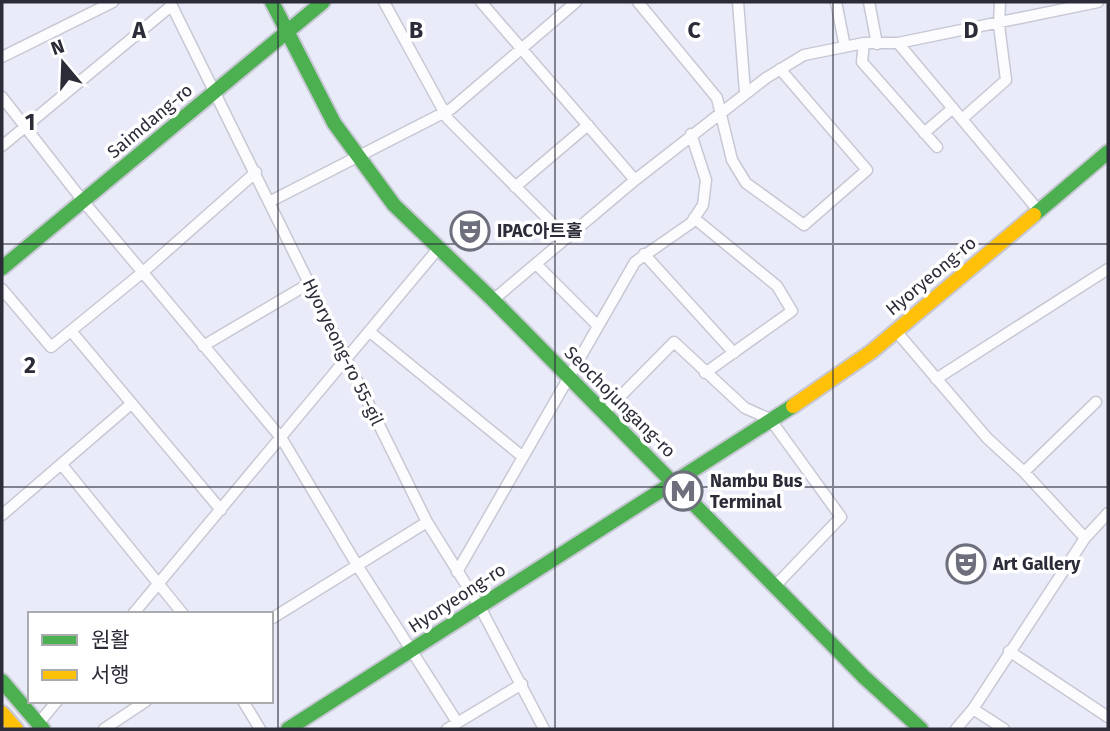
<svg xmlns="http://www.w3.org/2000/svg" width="1110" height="731" viewBox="0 0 1110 731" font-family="'Fira Sans','Noto Sans KR',sans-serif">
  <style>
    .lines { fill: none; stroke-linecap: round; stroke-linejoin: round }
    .street-casing { stroke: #c7c8d4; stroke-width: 13 }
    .fast-casing { stroke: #c7c8d4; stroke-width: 18 }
    .slow-casing { stroke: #c7c8d4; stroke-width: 18 }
    .street { stroke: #fcfcfe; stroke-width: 10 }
    .fast { stroke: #4caf50; stroke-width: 14 }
    .slow { stroke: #ffc107; stroke-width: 14 }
    .grid { fill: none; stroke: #2b2c38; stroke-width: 2; stroke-opacity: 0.55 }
    .labels { text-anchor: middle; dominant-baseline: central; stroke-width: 7; stroke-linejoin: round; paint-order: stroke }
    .street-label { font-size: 18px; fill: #2b2c38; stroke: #fff }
    .poi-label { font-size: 18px; font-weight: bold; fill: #2b2c38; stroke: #fff; text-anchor: start }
    .grid-label { font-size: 23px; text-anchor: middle; font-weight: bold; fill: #2b2c38; stroke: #fff; stroke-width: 7; stroke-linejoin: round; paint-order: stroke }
  </style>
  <rect width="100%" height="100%" fill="#e9ebf9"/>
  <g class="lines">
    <g class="street-casing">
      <path id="street" d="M170 2 427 522 480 607 544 729
        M384 2 448 119 567 238
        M481 2 635 180
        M638 2 717 98 732 160 746 183 804 225 867 170 780 69
        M738 2 745 92
        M836 2 845 47
        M869 2 877 44
        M864 43 862 62 937 147
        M898 43 1038 210
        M2 57 113 2
        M2 97 83 201 282 439 357 565 457 722
        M962 119 1006 80 999 25 1000 2
        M924 133 953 108
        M2 146 171 6
        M515 187 588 125
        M271 201 451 109 576 2
        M694 218 777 286 792 311 705 373
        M644 254 734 353
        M536 264 598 326
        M2 289 51 347 143 272 256 172
        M493 300 635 180 766 78 804 55 864 43H898L1098 2
        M71 331 221 510
        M896 331 987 438 1024 472 1085 538
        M370 332 523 457
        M203 346 310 283
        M936 379 1108 269
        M603 414 674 342 745 408 770 419 841 517 776 585
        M62 465 183 614
        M1024 472 1096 402
        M2 515 131 404
        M457 572 635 262 691 223 703 205 706 180 691 134
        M133 614 437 250
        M271 619 427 522
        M1009 651 1108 717
        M243 701 260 729
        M973 709 1004 729
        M38 724 57 701
        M104 729 146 701
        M447 729 522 684
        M956 729 973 709 1085 538 1108 513"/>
    </g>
    <g class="fast-casing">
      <path id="fast" d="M272 2 334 123 394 205 493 300 864 677 921 729
        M1034 215 1108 152
        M2 268 323 2
        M2 681 43 729
        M288 729 793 406"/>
    </g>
    <g class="slow-casing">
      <path id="slow" d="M793 406 871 352 1034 215
        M2 713 16 729"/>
    </g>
    <use href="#street" class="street"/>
    <use href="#fast" class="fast"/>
    <use href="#slow" class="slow"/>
  </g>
  <path class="grid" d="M278 2V729M555 2V729M833 2V729M2 244H1108M2 487H1108"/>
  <defs>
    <g id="theatre-ring" transform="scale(2.0125)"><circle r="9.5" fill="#fff" stroke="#6e6f7c" stroke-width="1.5"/><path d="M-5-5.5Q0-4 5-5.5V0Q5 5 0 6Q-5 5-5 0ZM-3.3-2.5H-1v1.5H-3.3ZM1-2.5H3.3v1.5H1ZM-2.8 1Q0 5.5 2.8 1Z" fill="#6e6f7c"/></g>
    <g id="metro-ring" transform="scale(2.0125)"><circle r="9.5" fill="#fff" stroke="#6e6f7c" stroke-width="1.5"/><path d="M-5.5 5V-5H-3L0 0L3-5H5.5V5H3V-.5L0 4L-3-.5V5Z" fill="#6e6f7c"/></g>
  </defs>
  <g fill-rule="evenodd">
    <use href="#theatre-ring" x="470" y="231"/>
    <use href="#metro-ring" x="683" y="491"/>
    <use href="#theatre-ring" x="966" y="564"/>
  </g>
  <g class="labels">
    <g class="street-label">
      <text transform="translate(150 121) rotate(-40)">Saimdang-ro</text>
      <text transform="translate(931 276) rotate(-40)">Hyoryeong-ro</text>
      <text transform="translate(343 352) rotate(64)">Hyoryeong-ro 55-gil</text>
      <text transform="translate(620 402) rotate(45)">Seochojungang-ro</text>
      <text transform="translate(457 598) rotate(-33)">Hyoryeong-ro</text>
    </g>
    <g class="poi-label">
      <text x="497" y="231">IPAC아트홀</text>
      <text x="710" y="481">Nambu Bus<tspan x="710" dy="21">Terminal</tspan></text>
      <text x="993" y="564">Art Gallery</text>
    </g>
  </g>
  <g class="grid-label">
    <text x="139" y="38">A</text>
    <text x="416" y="38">B</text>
    <text x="694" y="38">C</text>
    <text x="971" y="38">D</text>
    <text x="30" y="130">1</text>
    <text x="30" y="373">2</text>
  </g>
  <rect width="1110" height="731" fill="none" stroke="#2b2c38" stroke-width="7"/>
  <rect x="28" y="612" width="245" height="91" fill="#ffffff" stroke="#aaabaf" stroke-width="2"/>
  <rect x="42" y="635" width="35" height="10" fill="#4caf50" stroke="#aaabaf" stroke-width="2"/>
  <text x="91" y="647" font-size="21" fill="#2b2c38">원활</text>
  <rect x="42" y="670" width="35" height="10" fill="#ffc107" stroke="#aaabaf" stroke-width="2"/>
  <text x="91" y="682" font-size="21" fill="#2b2c38">서행</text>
  <g transform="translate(63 63) rotate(341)" stroke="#ffffff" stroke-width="5" paint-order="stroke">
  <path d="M0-5L12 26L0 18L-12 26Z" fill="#2b2c38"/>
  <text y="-10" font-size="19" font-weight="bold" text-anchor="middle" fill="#2b2c38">N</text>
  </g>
</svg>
